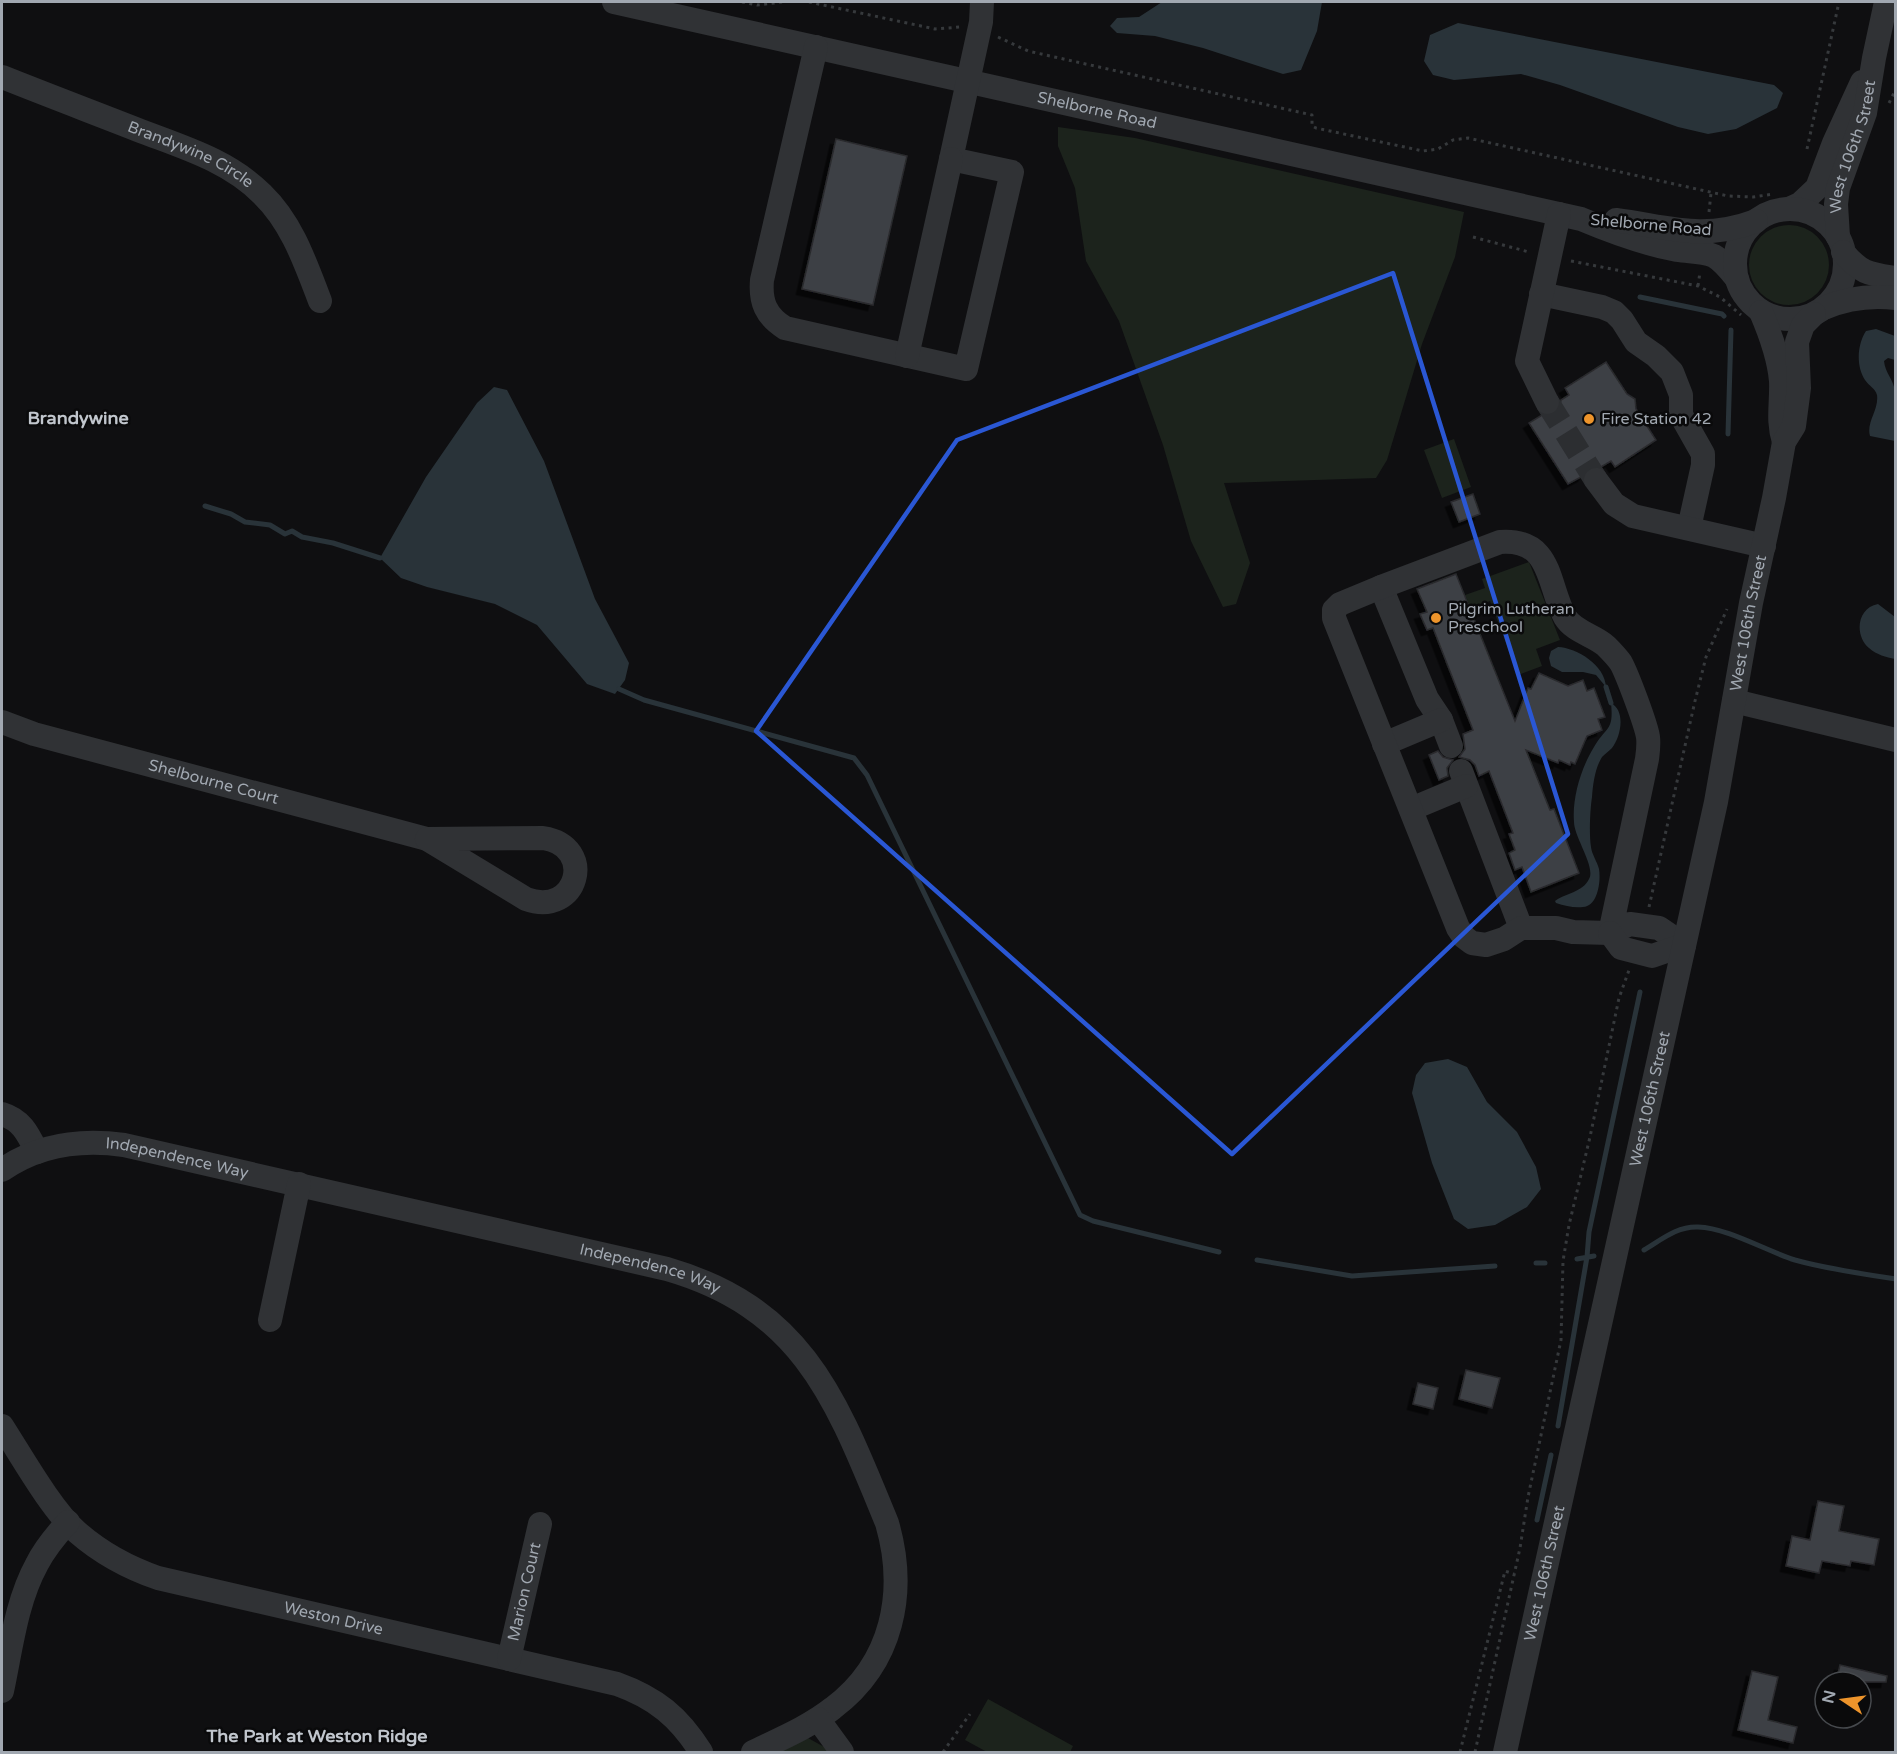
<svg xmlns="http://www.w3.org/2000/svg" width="1897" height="1754" viewBox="0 0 1897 1754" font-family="'Varela Round',sans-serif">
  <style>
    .green { fill: #1c231c }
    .water { fill: #293339 }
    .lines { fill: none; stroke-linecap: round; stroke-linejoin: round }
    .stream { stroke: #293339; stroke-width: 5 }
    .building { fill: #3e3f44; stroke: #292a2d; stroke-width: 1.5; filter: url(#shadow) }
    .minor-tunnel { stroke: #2c2e31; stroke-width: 24; stroke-dasharray: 24 12; stroke-linecap: butt }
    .path { stroke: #36393c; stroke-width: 3; stroke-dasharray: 3 4.5; stroke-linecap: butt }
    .minor { stroke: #303235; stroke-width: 24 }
    .marked { fill: none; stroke: #2a57d4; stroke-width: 4.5; stroke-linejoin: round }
    .poi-dot { fill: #ed942b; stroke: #0a0a0b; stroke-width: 2 }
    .labels { text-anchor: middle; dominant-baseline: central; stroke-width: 5; stroke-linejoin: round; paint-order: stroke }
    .street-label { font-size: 16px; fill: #a1a8b1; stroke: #0a0a0b }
    .poi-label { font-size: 16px; fill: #a1a8b1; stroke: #0a0a0b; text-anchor: start }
    .neighbourhood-label { font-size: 18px; font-weight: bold; fill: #c1c6cd; stroke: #0a0a0b }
  </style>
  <defs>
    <filter id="shadow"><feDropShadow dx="-5.5" dy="5.5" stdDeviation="0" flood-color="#0009"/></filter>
  </defs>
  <rect width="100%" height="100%" fill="#0f0f11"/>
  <path class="green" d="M1058 127 1135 138 1464 212 1455 257 1422 344 1387 460 1376 478 1224 483 1250 563 1236 604 1223 607 1191 541 1163 445 1119 321 1086 261 1075 188 1058 146Z
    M1749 265a40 40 0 1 1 80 0a40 40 0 1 1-80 0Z
    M1454 439 1471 487 1442 498 1424 450Z
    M1529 562 1560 640 1536 649 1542 666 1518 675 1490 601 1471 609 1465 595 1485 588 1482 579Z
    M988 1699 1073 1746 1070 1752H987L965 1740Z
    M808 1738 826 1748 829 1752H780Z"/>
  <path class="water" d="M1162 2H1322L1317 31 1301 70 1283 74 1203 48 1155 36 1117 33 1110 26 1117 18 1139 17Z
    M1458 23 1774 85 1783 93 1777 108 1736 129 1708 134 1678 127 1560 85 1521 74 1454 80 1433 75 1424 61 1430 35Z
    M1876 329 1895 336V360L1888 358 1884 361C1885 373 1894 380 1895 392 1897 408 1896 425 1895 441L1870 436C1866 422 1879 410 1877 395 1875 388 1869 386 1865 380 1856 366 1857 345 1866 331Z
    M494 387 507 390 544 461 595 599 629 663 625 680 615 694 587 684 537 625 495 604 427 587 401 578 380 558 426 477 477 403Z
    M1878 604 1895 617V659C1886 657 1877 655 1869 648 1854 635 1857 608 1878 604Z
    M1558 647C1577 648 1605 665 1606 687L1596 675 1583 672H1562L1551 666 1549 658 1551 651Z
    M1611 703C1626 711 1621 736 1612 748 1609 751 1605 754 1602 757 1595 768 1593 784 1592 797 1590 810 1589 835 1591 847 1592 855 1597 861 1599 869 1601 881 1598 906 1583 907 1574 908 1565 906 1556 903L1555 901C1566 893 1583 892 1589 879 1596 867 1574 837 1574 822 1572 798 1581 768 1594 747 1606 726 1614 732 1611 703Z
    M1448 1059 1467 1067 1487 1102 1517 1132 1536 1167 1541 1189 1527 1207 1495 1225 1468 1229 1454 1219 1432 1163 1412 1093 1416 1075 1425 1063Z"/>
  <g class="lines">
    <path class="stream" d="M1640 297 1722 314 1724 316
      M1728 434 1731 330
      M205 506 231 514 245 522 270 525 285 534 292 531 302 537 333 543 380 558
      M1606 687 1611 703
      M619 689 644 700 854 758 867 775 1080 1215 1093 1221 1219 1252
      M1644 1250C1661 1240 1677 1226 1698 1227 1728 1228 1766 1251 1795 1260 1827 1269 1862 1274 1896 1279
      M1577 1259 1594 1256
      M1257 1260 1352 1276 1495 1266
      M1536 1263H1545
      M1558 1426 1587 1257 1589 1232 1640 992
      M1537 1520 1551 1455"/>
  </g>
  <path class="building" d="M836 139 907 156 873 305 802 289Z
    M1606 362 1627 394 1635 399 1636 409 1656 440 1615 467 1611 461 1601 467 1595 466 1588 468 1583 476 1568 484 1529 423 1542 415 1554 414 1559 409 1561 400 1569 395 1565 388Z
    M1473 494 1480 514 1459 522 1451 502Z
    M1456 574 1515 721 1528 688 1531 689 1539 673 1568 686 1583 680 1587 691 1594 688 1605 717 1598 719 1602 730 1587 736 1575 764 1571 762 1570 765 1559 760 1558 763 1526 750 1550 810 1554 809 1579 873 1531 892 1522 867 1515 870 1509 853 1515 850 1509 834 1513 833 1489 771 1479 776 1475 765 1470 760 1459 757 1465 749 1463 734 1473 730 1433 628 1427 630 1420 614 1427 612 1417 589Z
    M1438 751 1443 757 1453 760 1447 768 1448 776 1439 780 1429 755Z
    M1466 1370 1500 1378 1492 1408 1459 1399Z
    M1418 1383 1438 1388 1433 1409 1413 1404Z
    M1818 1501 1844 1506 1839 1531 1879 1539 1874 1565 1851 1561 1850 1566 1822 1561 1819 1573 1786 1566 1792 1536 1810 1540Z
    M1840 1665 1887 1676 1886 1682H1836Z
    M1752 1671 1778 1677 1768 1720 1797 1727 1793 1743 1738 1730Z"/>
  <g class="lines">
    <path class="minor-tunnel" d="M1547 402 1596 480"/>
    <path class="path" d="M742 2 757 5 782 2
      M809 2 935 29 960 27
      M998 37 1028 51 1312 115V126L1316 128 1423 151 1438 149 1453 140 1468 138 1728 196 1753 197 1774 194
      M1889 103 1896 89
      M1807 149 1839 2
      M1709 212 1711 193
      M1473 237 1529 252
      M1571 261 1698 286 1720 297 1741 315
      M1698 286 1700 272
      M1649 907 1695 701 1706 657 1727 609
      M943 1752 970 1714
      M1460 1752 1505 1571 1514 1574
      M1475 1752 1520 1548 1528 1497 1561 1340 1563 1261 1569 1225 1590 1137 1619 998 1629 970"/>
    <g class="minor">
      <path id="s1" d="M614 2 1581 219C1612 232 1644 244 1677 250 1690 252 1702 251 1714 256 1723 261 1730 270 1737 279"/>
      <path d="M816 47 762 280C760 302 766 316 785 328L966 369 1012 172 951 159 981 22 982 2"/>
      <path id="s2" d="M2 77C47 95 92 112 138 130 182 147 228 160 262 194 292 223 305 262 320 301"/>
      <path d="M1789 209 1800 204 1817 188 1834 143 1862 82"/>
      <circle cx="1790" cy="264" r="55"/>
      <path d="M1616 220C1669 227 1702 241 1756 221"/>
      <path id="s3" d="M1838 237 1836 204 1838 188 1865 113 1874 58 1886 2"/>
      <path d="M1843 252C1861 274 1870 274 1896 278"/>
      <path d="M1541 294 1602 307 1614 312 1622 320 1636 342 1656 356 1672 372 1681 395V415L1703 454V465L1689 528"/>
      <path d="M1824 308C1847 298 1870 295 1896 298"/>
      <path d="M1761 312C1770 333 1779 357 1781 381 1782 403 1777 420 1784 442"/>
      <path d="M907 356 951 159"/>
      <path d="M1547 402 1527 361 1559 214"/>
      <path d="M1596 480 1614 504 1633 516 1764 546"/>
      <path d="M1381 587 1427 699 1441 720 1451 746"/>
      <path d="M1734 701 1896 740"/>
      <path id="s4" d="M2 722 34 734 427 839"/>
      <path d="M1384 744 1441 720"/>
      <path d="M1461 771 1521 928"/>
      <path d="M1411 809 1466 786"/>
      <path d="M543 838C597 846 578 918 526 899L427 839Z"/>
      <path d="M1610 933 1647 759C1648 751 1649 745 1648 737 1646 724 1627 674 1621 663 1617 657 1611 651 1606 646 1594 635 1574 632 1565 617 1547 585 1553 538 1500 542L1381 587 1340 604 1334 610V618L1458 928 1464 937 1472 943 1486 945 1504 939 1521 928H1556L1573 932 1610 933 1630 924 1659 928 1684 945"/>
      <path d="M1610 933 1621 948 1652 956 1684 945"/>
      <path d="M2 1114C22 1120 28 1134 37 1152"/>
      <path id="s5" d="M2 1170C38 1145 81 1139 124 1145L667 1269C805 1309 837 1402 887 1523 907 1592 893 1663 833 1708 809 1727 780 1739 753 1752"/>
      <path d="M270 1320 299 1184"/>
      <path id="s6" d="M2 1426C22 1457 51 1509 77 1532 101 1553 129 1568 158 1578L617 1684C656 1698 679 1717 701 1752"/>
      <path id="s7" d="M509 1659 540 1524"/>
      <path d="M2 1691C11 1649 16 1602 37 1564 45 1548 56 1535 68 1522"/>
      <path d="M818 1719 842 1752"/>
      <path id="s8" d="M1505 1752 1716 802 1751 603 1774 498 1784 442 1794 426 1799 388 1797 342 1803 325 1814 314"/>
    </g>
  </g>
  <path class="marked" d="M1393 273 1568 834 1232 1154 756 731 957 440Z"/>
  <g class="poi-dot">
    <circle cx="1589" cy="419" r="6"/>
    <circle cx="1436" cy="618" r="6"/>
  </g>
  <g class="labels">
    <g class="street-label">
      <text stroke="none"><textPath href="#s1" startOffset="495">Shelborne Road</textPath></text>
      <text stroke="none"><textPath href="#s3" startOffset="93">West 106th Street</textPath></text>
      <text stroke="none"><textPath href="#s2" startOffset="204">Brandywine Circle</textPath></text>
      <text transform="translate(1651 225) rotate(5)">Shelborne Road</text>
      <text stroke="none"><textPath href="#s8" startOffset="1155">West 106th Street</textPath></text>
      <text stroke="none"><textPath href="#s4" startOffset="220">Shelbourne Court</textPath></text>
      <text stroke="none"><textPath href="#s8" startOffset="669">West 106th Street</textPath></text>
      <text stroke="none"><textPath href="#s5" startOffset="182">Independence Way</textPath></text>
      <text stroke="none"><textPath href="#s5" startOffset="668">Independence Way</textPath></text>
      <text stroke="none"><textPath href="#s8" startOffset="183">West 106th Street</textPath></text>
      <text stroke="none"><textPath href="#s7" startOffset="69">Marion Court</textPath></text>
      <text stroke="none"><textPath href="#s6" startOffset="404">Weston Drive</textPath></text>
    </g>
    <g class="poi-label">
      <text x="1601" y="419">Fire Station 42</text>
      <text x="1448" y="609">Pilgrim Lutheran<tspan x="1448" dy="18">Preschool</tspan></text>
    </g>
    <g class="neighbourhood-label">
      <text x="78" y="418">Brandywine</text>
      <text x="317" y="1736">The Park at Weston Ridge</text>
    </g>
  </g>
  <rect width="1897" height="1754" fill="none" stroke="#a1a8b1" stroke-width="6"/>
  <g transform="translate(1843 1700) rotate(283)"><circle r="28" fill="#0a0a0b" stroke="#46494d" stroke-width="1.5"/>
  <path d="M0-4.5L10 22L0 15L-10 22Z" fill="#ed942b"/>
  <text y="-9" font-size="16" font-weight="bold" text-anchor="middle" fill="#a1a8b1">N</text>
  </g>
</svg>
